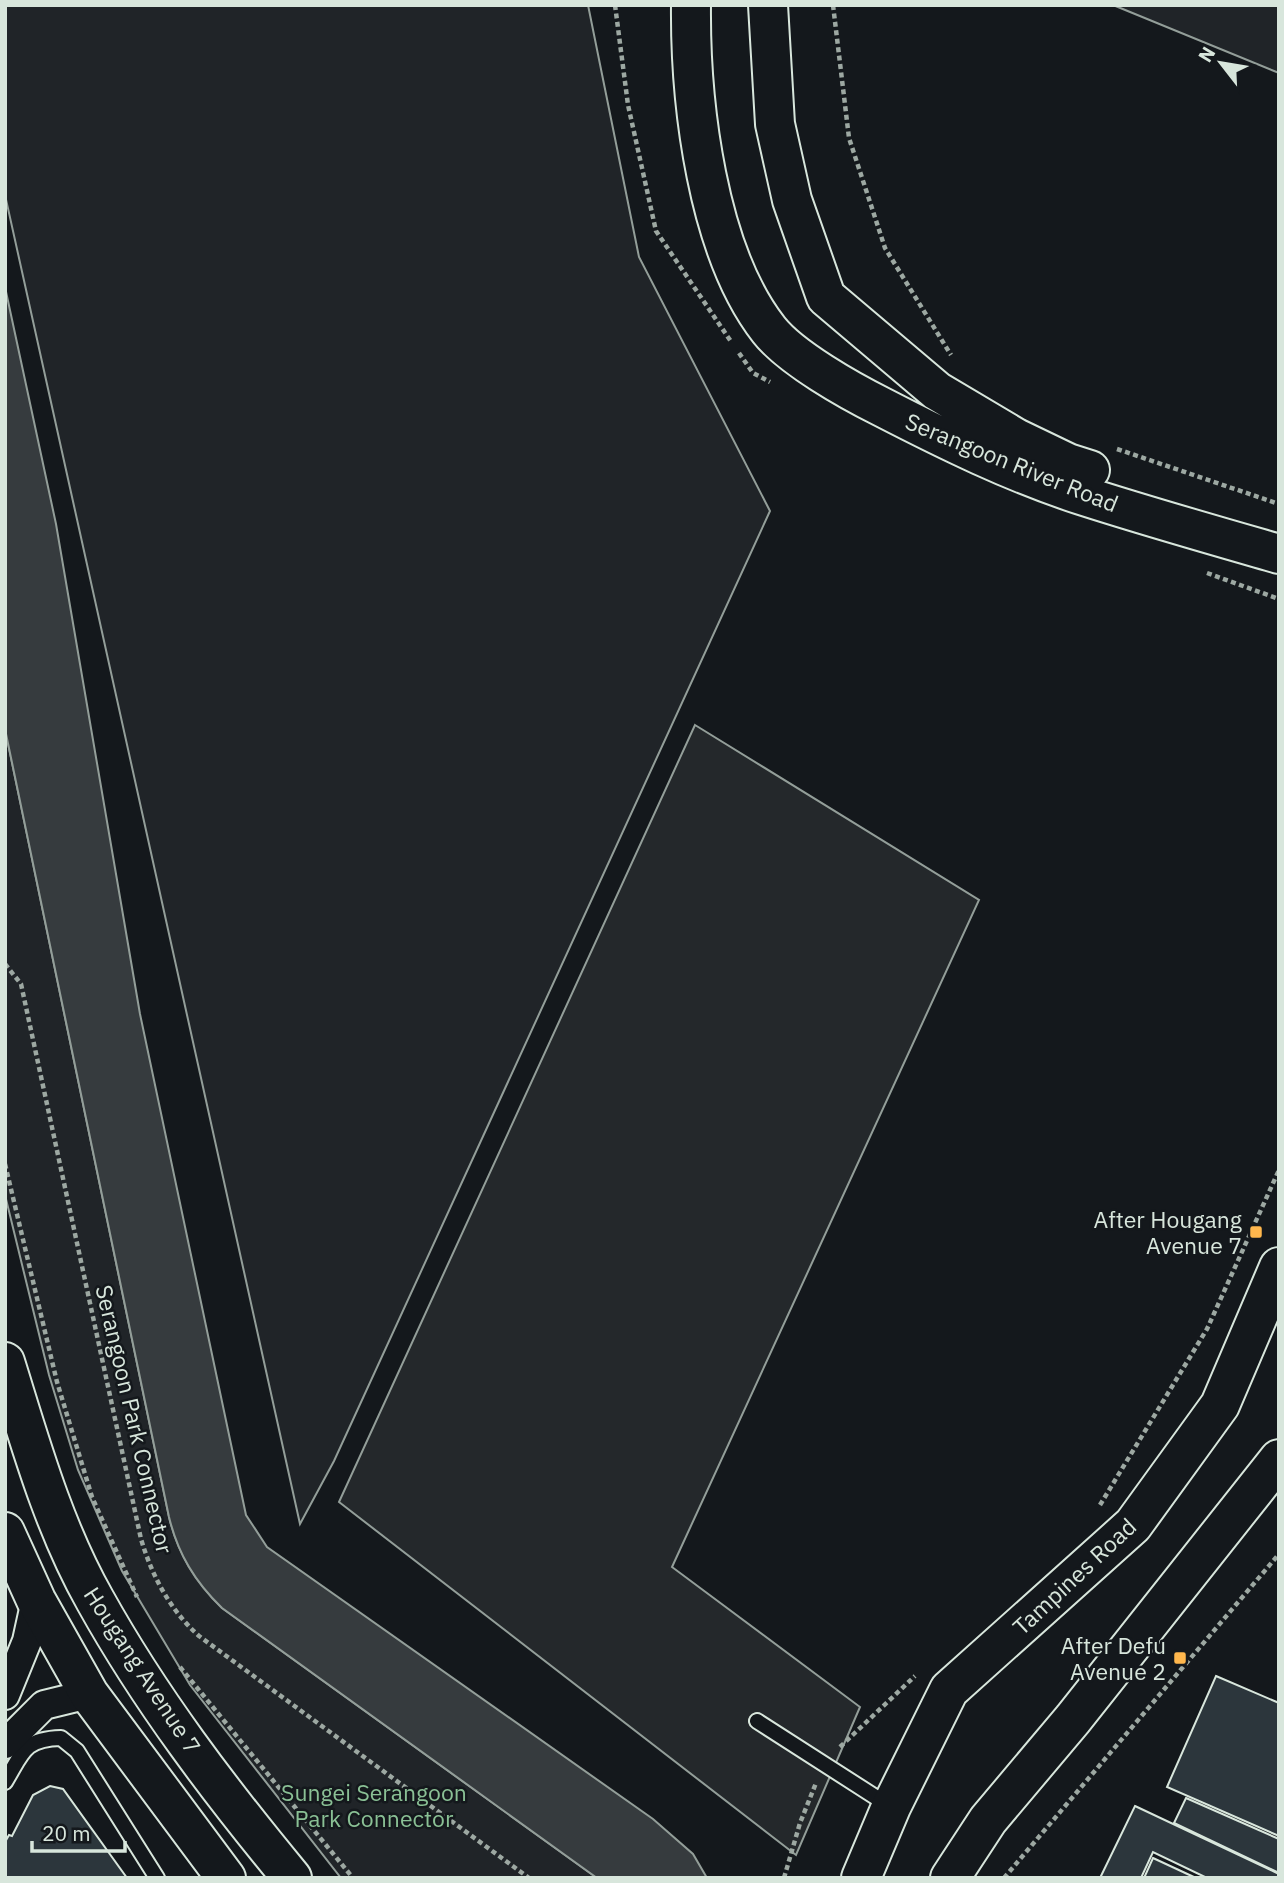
<svg xmlns="http://www.w3.org/2000/svg" width="1284" height="1883" viewBox="0 0 1284 1883" font-family="'IBM Plex Sans',sans-serif">
  <style>
    .green { fill: #202428; stroke: #939e99; stroke-width: 2 }
    .parking { fill: #24282b; stroke: #939e99; stroke-width: 2 }
    .water { fill: #363b3e; stroke: #939e99; stroke-width: 2 }
    .building { fill: #2c363c; stroke: #d8e6dc; stroke-width: 2 }
    .lines { fill: none; stroke-linecap: round; stroke-linejoin: round }
    .lane-casing { stroke: #d8e6dc; stroke-width: 18 }
    .street-casing { stroke: #d8e6dc; stroke-width: 32 }
    .secondary-casing { stroke: #d8e6dc; stroke-width: 42 }
    .primary-casing { stroke: #d8e6dc; stroke-width: 42 }
    .path { stroke: #9da8a2; stroke-width: 4.5; stroke-dasharray: 5 3.5; stroke-linecap: butt }
    .lane { stroke: #14181c; stroke-width: 14 }
    .street { stroke: #14181c; stroke-width: 28 }
    .secondary { stroke: #14181c; stroke-width: 38 }
    .primary { stroke: #14181c; stroke-width: 38 }
    .poi-dot { fill: #ffb74d; stroke: #14181c; stroke-width: 2.5 }
    .labels { text-anchor: middle; dominant-baseline: central; stroke-width: 5; stroke-linejoin: round; paint-order: stroke }
    .street-label { font-size: 23px; fill: #d8e6dc; stroke: #14181c }
    .poi-label { font-size: 23px; fill: #d8e6dc; stroke: #14181c; text-anchor: end }
    .park-label { font-size: 23px; fill: #8ac095; stroke: #14181c }
  </style>
  <rect width="100%" height="100%" fill="#14181c"/>
  <path class="green" d="M5 5H588L639 257 770 511 334 1461 300 1524 5 195Z
    M1113 5H1279V73Z
    M5 729 169 1517C178 1554 195 1581 222 1608L597 1878H341L190 1685 122 1571 78 1470 49 1375 5 1195Z"/>
  <path class="parking" d="M695 725 979 900 672 1567 860 1707 796 1855 339 1502Z"/>
  <path class="water" d="M5 287 56 524 140 1014 246 1515 267 1547 653 1819 693 1854 707 1878H597L222 1608C195 1582 178 1554 169 1517L5 729Z"/>
  <path class="building" d="M1216 1676 1279 1703V1836L1167 1787Z
    M50 1786 63 1789 127 1878H5V1842L9 1835 12 1836 33 1795Z
    M1186 1798 1279 1839V1873L1174 1823Z
    M1135 1806 1279 1874V1878H1207L1153 1852 1141 1878H1100Z
    M1153 1858 1196 1878H1144Z"/>
  <g class="lines">
    <g class="lane-casing">
      <path id="lane" d="M757 1721 891 1807
        M5 1782C23 1752 24 1739 61 1738L77 1751 157 1878"/>
    </g>
    <g class="street-casing">
      <path id="street" d="M5 1695 27 1641 36 1600
        M5 1744 44 1705 89 1694"/>
    </g>
    <g class="secondary-casing">
      <path id="secondary" d="M691 5C690 103 707 251 769 330 791 358 850 391 882 407 946 440 1013 473 1081 495 1146 516 1213 535 1279 554
        M768 5 775 124 792 200 826 297 937 391 1016 438 1068 463 1090 470
        M5 1362C30 1442 53 1526 95 1600 150 1699 220 1791 292 1878
        M5 1532 36 1600 89 1694 226 1878"/>
    </g>
    <g class="primary-casing">
      <path id="primary" d="M861 1878 891 1807 949 1690 1133 1525 1220 1405 1279 1267
        M950 1878 988 1820 1073 1719 1279 1459"/>
    </g>
    <path class="path" d="M615 5 628 105 656 231 732 343
      M833 5 849 138 885 248 951 355
      M739 353 753 373 770 382
      M1117 449 1279 504
      M1207 573 1279 599
      M5 964 21 984 141 1539C152 1576 170 1610 199 1636L529 1878
      M5 1164 57 1382 92 1497 137 1597
      M1100 1505 1207 1329 1279 1170
      M180 1667 353 1878
      M840 1747 915 1676
      M784 1878 800 1823 816 1783
      M1004 1878 1279 1554"/>
    <use href="#lane" class="lane"/>
    <use href="#street" class="street"/>
    <use href="#secondary" class="secondary"/>
    <use href="#primary" class="primary"/>
  </g>
  <g class="poi-dot">
    <rect x="1249" y="1225" width="14" height="14" rx="3.5"/>
    <rect x="1173" y="1651" width="14" height="14" rx="3.5"/>
  </g>
  <g class="labels">
    <g class="street-label">
      <text transform="translate(1012 462) rotate(22)">Serangoon River Road</text>
      <text transform="translate(135 1419) rotate(77)">Serangoon Park Connector</text>
      <text transform="translate(1074 1576) rotate(-43)">Tampines Road</text>
      <text transform="translate(143 1670) rotate(57)">Hougang Avenue 7</text>
    </g>
    <g class="poi-label">
      <text x="1242" y="1219">After Hougang<tspan x="1242" dy="26">Avenue 7</tspan></text>
      <text x="1166" y="1645">After Defu<tspan x="1166" dy="26">Avenue 2</tspan></text>
    </g>
    <g class="park-label">
      <text x="374" y="1792">Sungei Serangoon<tspan x="374" dy="26">Park Connector</tspan></text>
    </g>
  </g>
  <rect width="1284" height="1883" fill="none" stroke="#d8e6dc" stroke-width="14"/>
  <g transform="translate(1221 63) rotate(301)" stroke="#14181c" stroke-width="5" paint-order="stroke">
  <path d="M0-5L12 26L0 18L-12 26Z" fill="#d8e6dc"/>
  <text y="-10" font-size="19" font-weight="bold" text-anchor="middle" fill="#d8e6dc">N</text>
  </g>
  <path d="M32 1841v10h93v-10" fill="none" stroke="#d8e6dc" stroke-width="3.5"/>
  <text x="42" y="1841" font-size="21" fill="#d8e6dc" stroke="#14181c" stroke-width="5" paint-order="stroke">20 m</text>
</svg>
